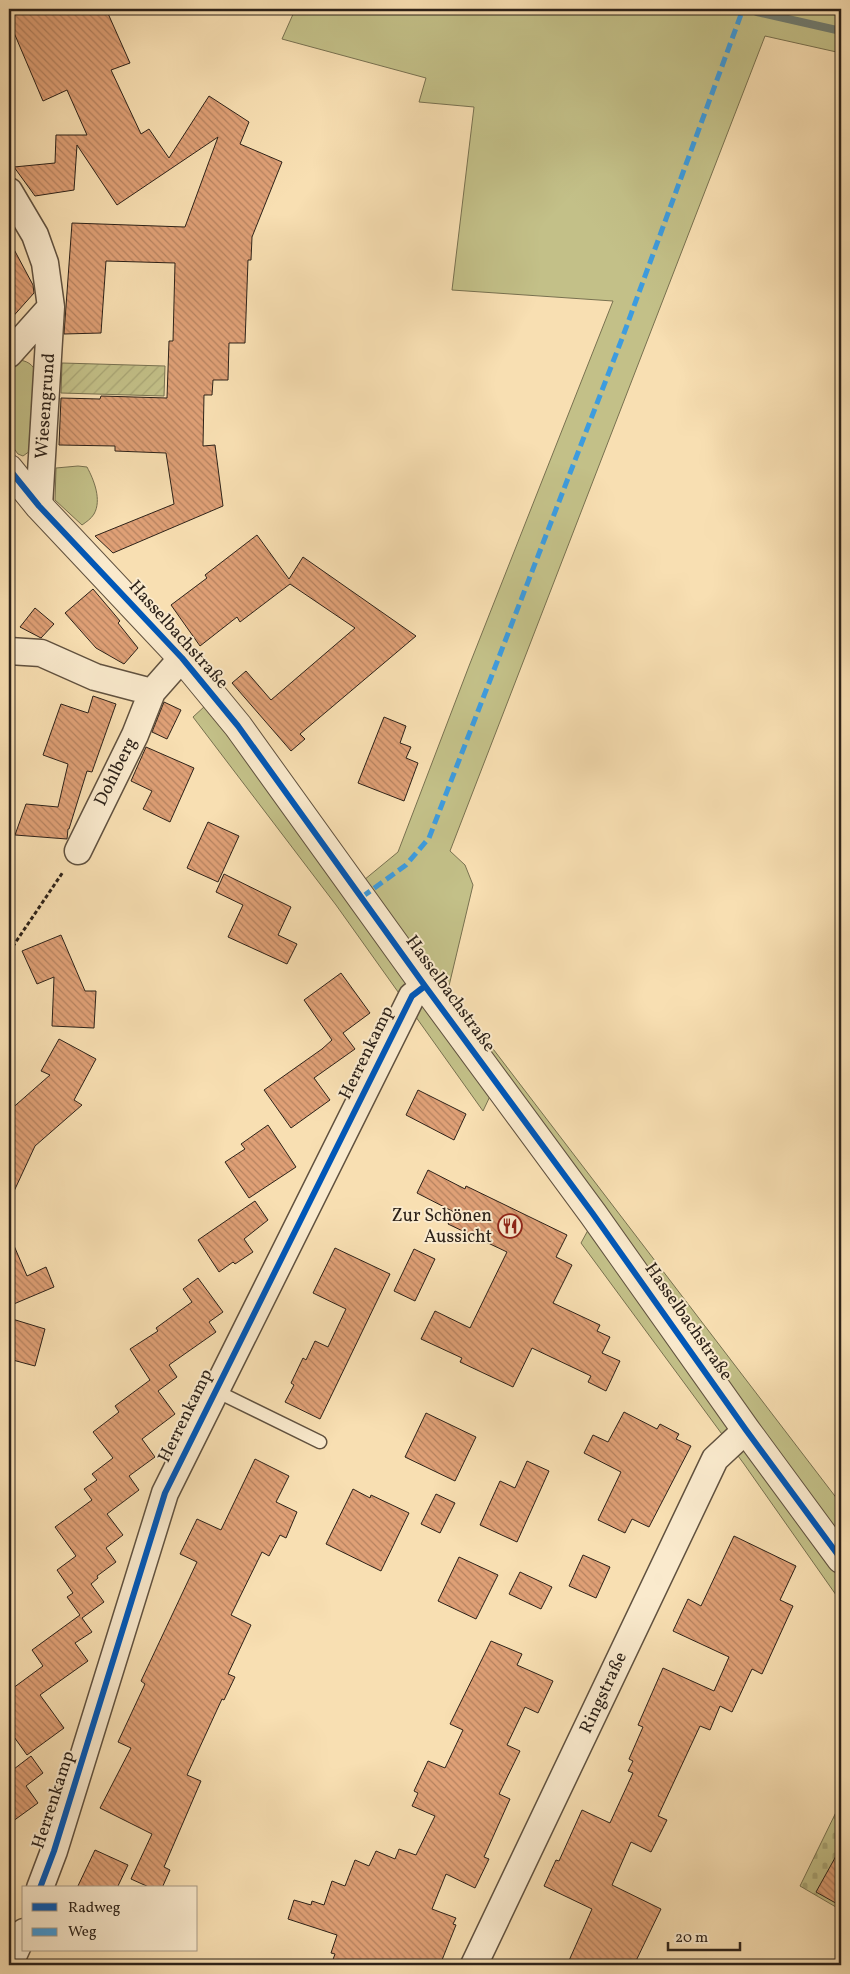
<svg xmlns="http://www.w3.org/2000/svg" width="850" height="1974" viewBox="0 0 850 1974" font-family="Vollkorn,serif">
  <style>
    .grass { fill: #c3c088; stroke: #787150 }
    .cemetery { fill: url(#cemetery-stones); stroke: #787150 }
    .garden { fill: url(#garden-furrows); stroke: #787150 }
    .lines { fill: none; stroke-linecap: round; stroke-linejoin: round }
    .stream { stroke: #717e74; stroke-width: 8 }
    .building { fill: url(#building-back-hatch); stroke: #2d2219 }
    .service-casing { stroke: #60513f; stroke-width: 15 }
    .minor-casing { stroke: #60513f; stroke-width: 29 }
    .tertiary-casing { stroke: #60513f; stroke-width: 30 }
    .path { stroke: #2d2219; stroke-width: 3; stroke-dasharray: 4 2.5; stroke-linecap: butt }
    .service { stroke: #faeacd; stroke-width: 12 }
    .minor { stroke: #faeacd; stroke-width: 26 }
    .tertiary { stroke: #faeacd; stroke-width: 28 }
    .quiet { stroke: #3d9cdf; stroke-width: 5; stroke-dasharray: 10 5; stroke-linecap: butt }
    .cycleway-casing { stroke: #faeacd; stroke-width: 9 }
    .cycleway { stroke: #0057b8; stroke-width: 6 }
    .labels { text-anchor: middle; dominant-baseline: central; stroke-width: 4; stroke-linejoin: round; paint-order: stroke }
    .street-label { font-size: 18px; fill: #2d2219; stroke: #faeacd }
    .poi-label { font-size: 18px; fill: #2d2219; stroke: #faeacd; text-anchor: end }
  </style>
  <defs>
    <pattern id="cemetery-stones" width="16" height="16" patternUnits="userSpaceOnUse" patternTransform="scale(1.25)"><rect width="16" height="16" fill="#c3c088"/><path d="M2 7V4a2 2 0 0 1 4 0v3zM10 15v-3a2 2 0 0 1 4 0v3z" fill="#a8a575"/></pattern>
    <pattern id="garden-furrows" width="10" height="10" patternUnits="userSpaceOnUse" patternTransform="scale(1.25)"><rect width="10" height="10" fill="#c3c088"/><path d="M-1 1l2-2M0 10L10 0M9 11l2-2" fill="none" stroke="#a8a575"/></pattern>
    <pattern id="building-back-hatch" width="6" height="6" patternUnits="userSpaceOnUse" patternTransform="scale(1.25)"><rect width="6" height="6" fill="#dfa076"/><path d="M-1 5l2 2M0 0l6 6M5-1l2 2" fill="none" stroke="#b58260"/></pattern>
  </defs>
  <rect width="100%" height="100%" fill="#f8dfb2"/>
  <filter id="stains"><feTurbulence type="fractalNoise" baseFrequency=".004" numOctaves="4"/><feColorMatrix values="0 0 0 0 .2 0 0 0 0 .09 0 0 0 0 .02 0 0 0 .5 -.17"/></filter>
  <radialGradient id="worn" r=".72"><stop offset=".6" stop-color="#630" stop-opacity="0"/><stop offset="1" stop-color="#630" stop-opacity=".3"/></radialGradient>
  <path class="grass" d="M286 9H841V53L765 36 450 851 465 865 473 885 448 990 841 1504V1602L744 1464 581 1243 593 1221 492 1092 483 1111 336 905 193 717 205 706 276 800 364 880 398 852 469 666 613 301 452 290 474 107 419 102 426 78 282 39 294 12Z
    M15 359C27 361 33 363 37 375L30 451 23 456 18 454 9 442V362Z
    M78 466 87 467C94 480 102 500 94 514 91 519 86 522 82 525L55 500 56 468Z"/>
  <path class="cemetery" d="M841 1802V1910L800 1886Z"/>
  <path class="garden" d="M62 363 165 366 164 396 61 393Z"/>
  <g class="lines">
    <path class="stream" d="M757 12 841 31"/>
  </g>
  <path class="building" d="M9 9H106L130 63 111 70 141 134 149 129 169 158 209 96 249 122 240 144 282 162 252 237 251 260H248L245 343H229L228 380H213L212 395H204L203 446 215 445 223 506 113 553 95 536 174 504 166 453 115 451V446L59 445 61 398 100 399 101 396 167 398 169 341H173L175 263 106 261 101 333 64 334 72 223 185 227 218 137 117 205 77 145 74 190 35 196 14 167 55 163 56 135H87L67 90 43 101 9 21Z
    M9 240 33 285 34 293 9 321Z
    M257 535 289 579 303 557 416 636 300 734 305 739 291 751 232 683 246 671 271 700 355 628 290 584 240 622 237 617 200 646 171 605 207 578 205 575Z
    M93 589 120 621 118 623 138 648 124 664 96 648 65 613Z
    M35 608 54 624 41 638 20 627Z
    M93 696 116 704 92 772 87 771 69 829H68L67 839 15 835 26 804 58 807 68 764 43 755 61 704 88 713Z
    M164 702 181 710 167 739 152 732Z
    M384 717 406 726 400 743 411 747 406 758 418 763 404 801 358 783Z
    M146 747 194 768 170 822 143 809 152 791 131 781Z
    M208 822 239 836 218 882 187 868Z
    M224 874 291 907 278 935 297 944 287 964 228 937 243 905 216 892Z
    M61 935 85 991H96L94 1028 52 1026 54 977 37 984 22 951Z
    M341 973 370 1013 343 1033 355 1049 314 1078 330 1100 291 1128 264 1090 322 1049 332 1040 304 1000Z
    M59 1039 96 1059 74 1100 82 1105 35 1146 9 1202V1111L50 1075 41 1071Z
    M418 1090 466 1114 454 1140 406 1115Z
    M268 1125 296 1167 249 1198 225 1162 245 1149 241 1144Z
    M428 1170 465 1189 466 1186 567 1235 556 1257 572 1265 553 1303 600 1325 597 1331 610 1337 602 1353 620 1361 606 1391 588 1382 591 1376 532 1348 513 1387 460 1362 462 1358 421 1339 435 1311 470 1328 507 1252 448 1224 454 1212 417 1193Z
    M255 1201 268 1220 244 1239 253 1252 235 1264 233 1262 219 1272 198 1240Z
    M9 1234 27 1276 46 1267 54 1287 9 1306Z
    M335 1248 390 1274 320 1419 285 1402 294 1385 291 1383 303 1358 306 1360 315 1341 328 1347 346 1309 313 1293Z
    M414 1249 435 1259 415 1301 394 1291Z
    M198 1278 223 1312 209 1322 216 1332 169 1365 177 1377 158 1391 175 1414 142 1439 155 1457 129 1476 139 1490 107 1514 123 1535 106 1548 116 1562 97 1576 98 1578 91 1584 104 1602 82 1618 92 1632 75 1643 88 1661 40 1695 64 1728 27 1755 9 1730V1691L43 1666 32 1650 80 1615 67 1597 73 1593 57 1570 76 1556 55 1527 92 1500 84 1489 97 1480 92 1474 113 1458 93 1432 119 1412 115 1406 150 1380 130 1349 158 1331 156 1328 192 1302 183 1289Z
    M9 1318 45 1329 35 1366 9 1359Z
    M624 1412 657 1429 660 1424 679 1434 676 1439 691 1446 649 1527 632 1519 625 1533 598 1520 621 1472 584 1453 593 1435 608 1442Z
    M426 1413 476 1437 455 1481 405 1457Z
    M255 1459 289 1476 276 1502 297 1512 286 1538 280 1535 269 1556 262 1552 231 1615 251 1625 228 1674 235 1677 224 1700 222 1699 187 1775 201 1781 164 1867 170 1870 162 1888H151L131 1879 152 1834 100 1808 131 1748 118 1742 145 1684 141 1681 197 1562 180 1554 197 1519 221 1530Z
    M527 1461 549 1471 517 1542 480 1525 500 1481 515 1488Z
    M353 1489 370 1498 371 1495 409 1513 381 1571 326 1544Z
    M436 1494 455 1503 440 1533 421 1524Z
    M734 1536 796 1566 780 1600 793 1606 762 1674 752 1669 732 1712 720 1706 710 1730 700 1726 658 1816 667 1820 651 1852 631 1842 612 1885 661 1909 634 1965H567L592 1909 544 1886 556 1860 559 1861 582 1810 610 1823 633 1773 628 1771 633 1761 629 1759 643 1727 638 1725 663 1668 714 1691 729 1657 673 1631 688 1599 701 1606Z
    M583 1555 610 1567 596 1598 569 1586Z
    M459 1557 498 1575 476 1619 438 1601Z
    M520 1572 552 1587 541 1609 509 1594Z
    M491 1641 522 1654 517 1665 553 1681 538 1713 525 1707 507 1745 520 1751 499 1794 510 1799 484 1857 489 1859 475 1888 446 1874 432 1909 456 1918 453 1924 456 1925 440 1965H331L335 1954 331 1953 337 1935 288 1919 294 1900 311 1905 312 1901 324 1905 332 1881 345 1886 355 1860 369 1866 376 1851 395 1859 399 1849 416 1855 435 1816 412 1806 418 1793 414 1791 428 1761 445 1768 463 1730 450 1724Z
    M31 1756 43 1773 26 1786 38 1803 9 1824V1763L14 1769Z
    M841 1847V1906L816 1892Z
    M95 1850 128 1865 117 1888H77Z"/>
  <g class="lines">
    <g class="service-casing">
      <path id="service" d="M216 1391 320 1442"/>
    </g>
    <g class="minor-casing">
      <path id="minor" d="M9 191 35 235 45 263 51 307 39 506
        M9 354 51 307
        M9 651 41 653 95 677 152 692
        M78 851 135 735 152 692 182 658
        M40 1888 54 1851 165 1493 412 996 425 986
        M9 1965 24 1932
        M474 1965 715 1459 746 1430"/>
    </g>
    <g class="tertiary-casing">
      <path id="tertiary" d="M9 469 39 506 182 658 238 726 425 986 593 1214 746 1430 841 1559"/>
    </g>
    <path class="path" d="M9 952 63 872"/>
    <use href="#service" class="service"/>
    <use href="#minor" class="minor"/>
    <use href="#tertiary" class="tertiary"/>
    <path class="quiet" d="M362 897 406 865 429 838 623 336 743 9"/>
    <g class="cycleway-casing">
      <path id="cycleway" d="M9 469 39 506 182 658 238 726 425 986 593 1214 746 1430 841 1559
        M40 1888 54 1851 165 1493 412 996 425 986"/>
    </g>
    <use href="#cycleway" class="cycleway"/>
  </g>
  <defs>
    <g id="restaurant-ring" transform="scale(1.25)"><circle r="9.5" fill="#faeacd" stroke="#8f2418" stroke-width="1.5"/><path d="M-5-6h1v4h1v-4h1v4h1v-4h1v5L-1.5 .5V6h-2V.5L-5-1ZM5-6V6H3V1.5H1.5Q1.5-4 5-6Z" fill="#8f2418"/></g>
  </defs>
  <g fill-rule="evenodd">
    <use href="#restaurant-ring" x="510" y="1226"/>
  </g>
  <g class="labels">
    <g class="street-label">
      <text transform="translate(46 406) rotate(-86)">Wiesengrund</text>
      <text transform="translate(178 635) rotate(48)">Hasselbachstraße</text>
      <text transform="translate(116 772) rotate(-64)">Dohlberg</text>
      <text transform="translate(450 994) rotate(54)">Hasselbachstraße</text>
      <text transform="translate(367 1053) rotate(-64)">Herrenkamp</text>
      <text transform="translate(688 1322) rotate(55)">Hasselbachstraße</text>
      <text transform="translate(186 1416) rotate(-64)">Herrenkamp</text>
      <text transform="translate(604 1693) rotate(-65)">Ringstraße</text>
      <text transform="translate(54 1800) rotate(-72)">Herrenkamp</text>
    </g>
    <g class="poi-label">
      <text x="492" y="1216">Zur Schönen<tspan x="492" dy="21">Aussicht</tspan></text>
    </g>
  </g>
  <rect width="850" height="1974" fill="none" stroke="#f8dfb2" stroke-width="30"/>
  <rect x="10" y="10" width="830" height="1954" fill="none" stroke="#2d2219" stroke-width="2.5"/>
  <rect x="15" y="15" width="820" height="1944" fill="none" stroke="#2d2219"/>
  <rect x="22" y="1886" width="175" height="65" fill="#faeacd" stroke="#a89a85"/>
  <rect x="32" y="1903" width="25" height="8" fill="#0057b8" stroke="#a89a85"/>
  <text x="68" y="1912" font-size="15" fill="#2d2219">Radweg</text>
  <rect x="32" y="1928" width="25" height="8" fill="#3d9cdf" stroke="#a89a85"/>
  <text x="68" y="1936" font-size="15" fill="#2d2219">Weg</text>
  <path d="M668 1942v8h72v-8" fill="none" stroke="#2d2219" stroke-width="2.5"/>
  <text x="675" y="1942" font-size="15" fill="#2d2219" stroke="#faeacd" stroke-width="4" paint-order="stroke">20 m</text>
  <rect width="100%" height="100%" filter="url(#stains)"/>
  <rect width="100%" height="100%" fill="url(#worn)"/>
</svg>
